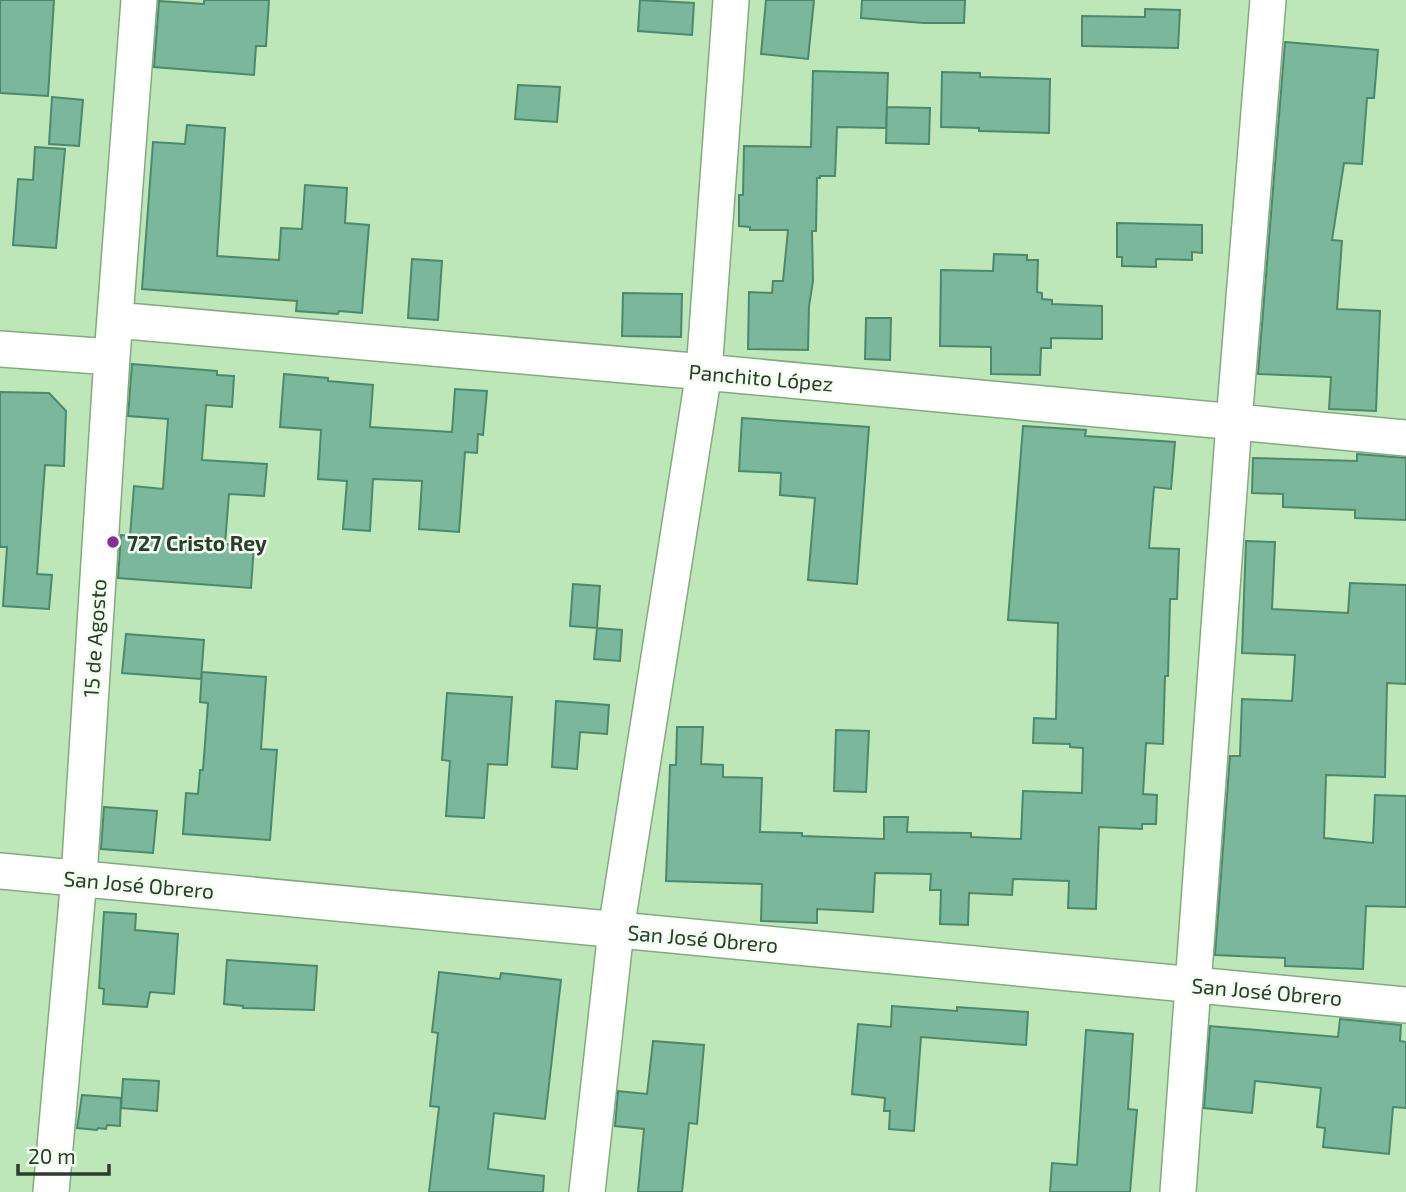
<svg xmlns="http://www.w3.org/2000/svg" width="1406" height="1192" viewBox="0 0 1406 1192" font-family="'Exo 2',sans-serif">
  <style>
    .building { fill: #7bb79a; stroke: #4c886c; stroke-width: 2 }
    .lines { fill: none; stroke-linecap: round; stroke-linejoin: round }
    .minor-casing { stroke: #83aa7f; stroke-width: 38 }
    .minor { stroke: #fff; stroke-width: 35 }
    .poi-dot { fill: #8a2d97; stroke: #f2fef0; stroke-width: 2.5 }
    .labels { text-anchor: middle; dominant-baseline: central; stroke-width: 5; stroke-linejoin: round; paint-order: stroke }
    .street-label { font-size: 21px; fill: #2c3d2b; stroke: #f2fef0 }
    .poi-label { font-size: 21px; font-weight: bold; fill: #2c3d2b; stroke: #f2fef0; text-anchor: start }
  </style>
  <rect width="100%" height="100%" fill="#bde7b9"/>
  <path class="building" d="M0 0H54L48 96 0 93Z
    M204 0H269L266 46H256L254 75 154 67 159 1 204 4Z
    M640 0 694 3 692 35 638 31Z
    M766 0H814L808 59 761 54Z
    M862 0H965L964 23H924L861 18Z
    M1145 9 1180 10 1178 48 1082 46V16L1145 17Z
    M1285 42 1378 50 1374 98H1367L1362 164 1344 163 1332 240 1342 241 1337 309 1380 311 1376 411 1329 409 1331 377 1258 374Z
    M813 71 888 73 886 128 837 127 835 176H820V178H817L816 231H812L813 281 809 306 808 350 748 349 749 292 772 293 773 281H783L788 230H750V227L739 226V195H743L744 146 811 147Z
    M942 72 980 73V77L1050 79 1049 133 979 131V128L941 127Z
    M518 85 560 87 557 122 515 119Z
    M52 97 83 100 79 146 49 144Z
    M887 107 930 108 929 144 886 143Z
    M187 125 225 128 217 256 279 260 281 228 302 229 305 185 347 188 345 223 369 225 362 313 339 311 338 314 296 311 297 301 142 289 153 142 185 144Z
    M35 147 65 149 56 248 13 245 18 179 33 180Z
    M1117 223 1202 225V253L1192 252V260L1156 259V267L1122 266V257H1117Z
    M994 254 1027 255V260H1038L1037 292 1042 293V299L1052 300V304L1102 306V339L1051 338V348H1041L1040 375 991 374V347L940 346 941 270 993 271Z
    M412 259 442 261 438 320 408 318Z
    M623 293 682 294 681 337 622 336Z
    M866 318H891L890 360 865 359Z
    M132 364 217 371V375L234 376 232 407 206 405 202 460 267 464 264 496 229 494 225 544 254 546 251 588 118 578 121 535 130 536 134 486 163 489 168 419 128 416Z
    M284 374 328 378V381L373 385 370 427 452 432 455 389 487 391 483 435 478 434 477 453 465 452 459 532 419 529 422 481 373 479 370 531 343 529 347 481 318 479 321 430 280 427Z
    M0 392 49 393 66 411 64 466 45 465 37 574 52 575 49 609 3 606 7 547H0Z
    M742 418 869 427 857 584 808 580 815 498 780 495 781 473 739 471Z
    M1023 426 1086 430 1085 436 1175 442 1171 489 1154 487 1149 548 1179 549 1177 599H1170L1168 676H1165L1163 744 1146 743 1143 794 1157 795 1156 824H1142V829L1099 827 1096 909 1068 908 1069 881 1013 879 1012 895 969 893 968 925 940 924 941 890H930L931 874 875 873 873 912 817 909V923L761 921 762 884 666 881 670 765H676L677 727H703L701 764 723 765V777L762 778 760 832 802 833V836L884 839V817H908L907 832 971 833V837L1021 839 1023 791 1082 793 1083 748 1070 747V744L1033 743 1034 718 1056 719 1058 623 1008 620Z
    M1357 454 1406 458V520L1355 518V510L1283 507V494L1252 493 1253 458 1357 461Z
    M1246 541 1275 542 1272 609 1348 613 1350 583 1406 585V684L1387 683 1385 777 1326 775 1324 838 1373 843 1375 795 1406 796V907L1366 906 1363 969 1285 966V958L1215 955 1230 756H1240L1242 699 1292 701 1295 655 1242 653Z
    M573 584 600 586 597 628 570 626Z
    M597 628 622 630 620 661 594 659Z
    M126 634 204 640 201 679 122 673Z
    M202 672 266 677 261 749 277 750 270 840 183 834 186 793 198 794 200 770H203L208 703 200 702Z
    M447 693 512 697 507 765 488 764 484 818 446 816 450 761 442 760Z
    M556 701 609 705 607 734 580 732 577 769 552 767Z
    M836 730 869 731 866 792 834 791Z
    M104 807 157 811 153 853 101 849Z
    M104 912 136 914 135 930 178 934 174 994 150 992 147 1007 103 1004 104 989 99 988Z
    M227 960 317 966 314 1010 243 1008V1006L224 1004Z
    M439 972 500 979 501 973 561 980 545 1119 494 1113 488 1169 544 1176 543 1192H429L439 1107 430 1106 438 1033 432 1032Z
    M892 1006 957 1011V1007L1028 1012 1026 1045 921 1037 914 1131 889 1129 890 1111H884L885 1098 852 1094 858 1024 891 1027Z
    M1340 1019 1401 1025 1400 1041 1406 1042V1108L1393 1107 1389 1154 1323 1147 1325 1128 1317 1127 1321 1088 1255 1081 1252 1113 1204 1108 1210 1026 1338 1037Z
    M1086 1030 1133 1034 1128 1109 1137 1110 1130 1192H1050L1052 1163 1077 1165Z
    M653 1041 704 1045 697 1124 689 1123 682 1192H638L644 1129 615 1126 618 1091 647 1094Z
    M123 1079 159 1081 157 1111 121 1108Z
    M82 1095 121 1098 120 1126 107 1125 106 1129 98 1128 97 1130 77 1128Z"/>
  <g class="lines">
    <g class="minor-casing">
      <path id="minor" d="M115 320 704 372 1406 438
        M0 349 112 357
        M0 871 1406 1005
        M51 1192 79 878 112 357 139 0
        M587 1192 616 930 704 372 731 0
        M1178 1192 1234 422 1268 0"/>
    </g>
    <use href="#minor" class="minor"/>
  </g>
  <circle class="poi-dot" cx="113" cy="542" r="7"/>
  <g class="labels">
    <g class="street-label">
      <text transform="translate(761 377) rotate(5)">Panchito López</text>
      <text transform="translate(94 638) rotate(-86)">15 de Agosto</text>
      <text transform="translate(139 884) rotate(5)">San José Obrero</text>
      <text transform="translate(703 938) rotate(5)">San José Obrero</text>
      <text transform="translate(1267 991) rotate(5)">San José Obrero</text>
    </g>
    <g class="poi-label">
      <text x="127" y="542">727 Cristo Rey</text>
    </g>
  </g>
  <path d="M18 1164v10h91v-10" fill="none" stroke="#2c3d2b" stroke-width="3.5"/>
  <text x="28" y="1164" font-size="21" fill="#2c3d2b" stroke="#f2fef0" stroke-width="5" paint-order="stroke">20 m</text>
</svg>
